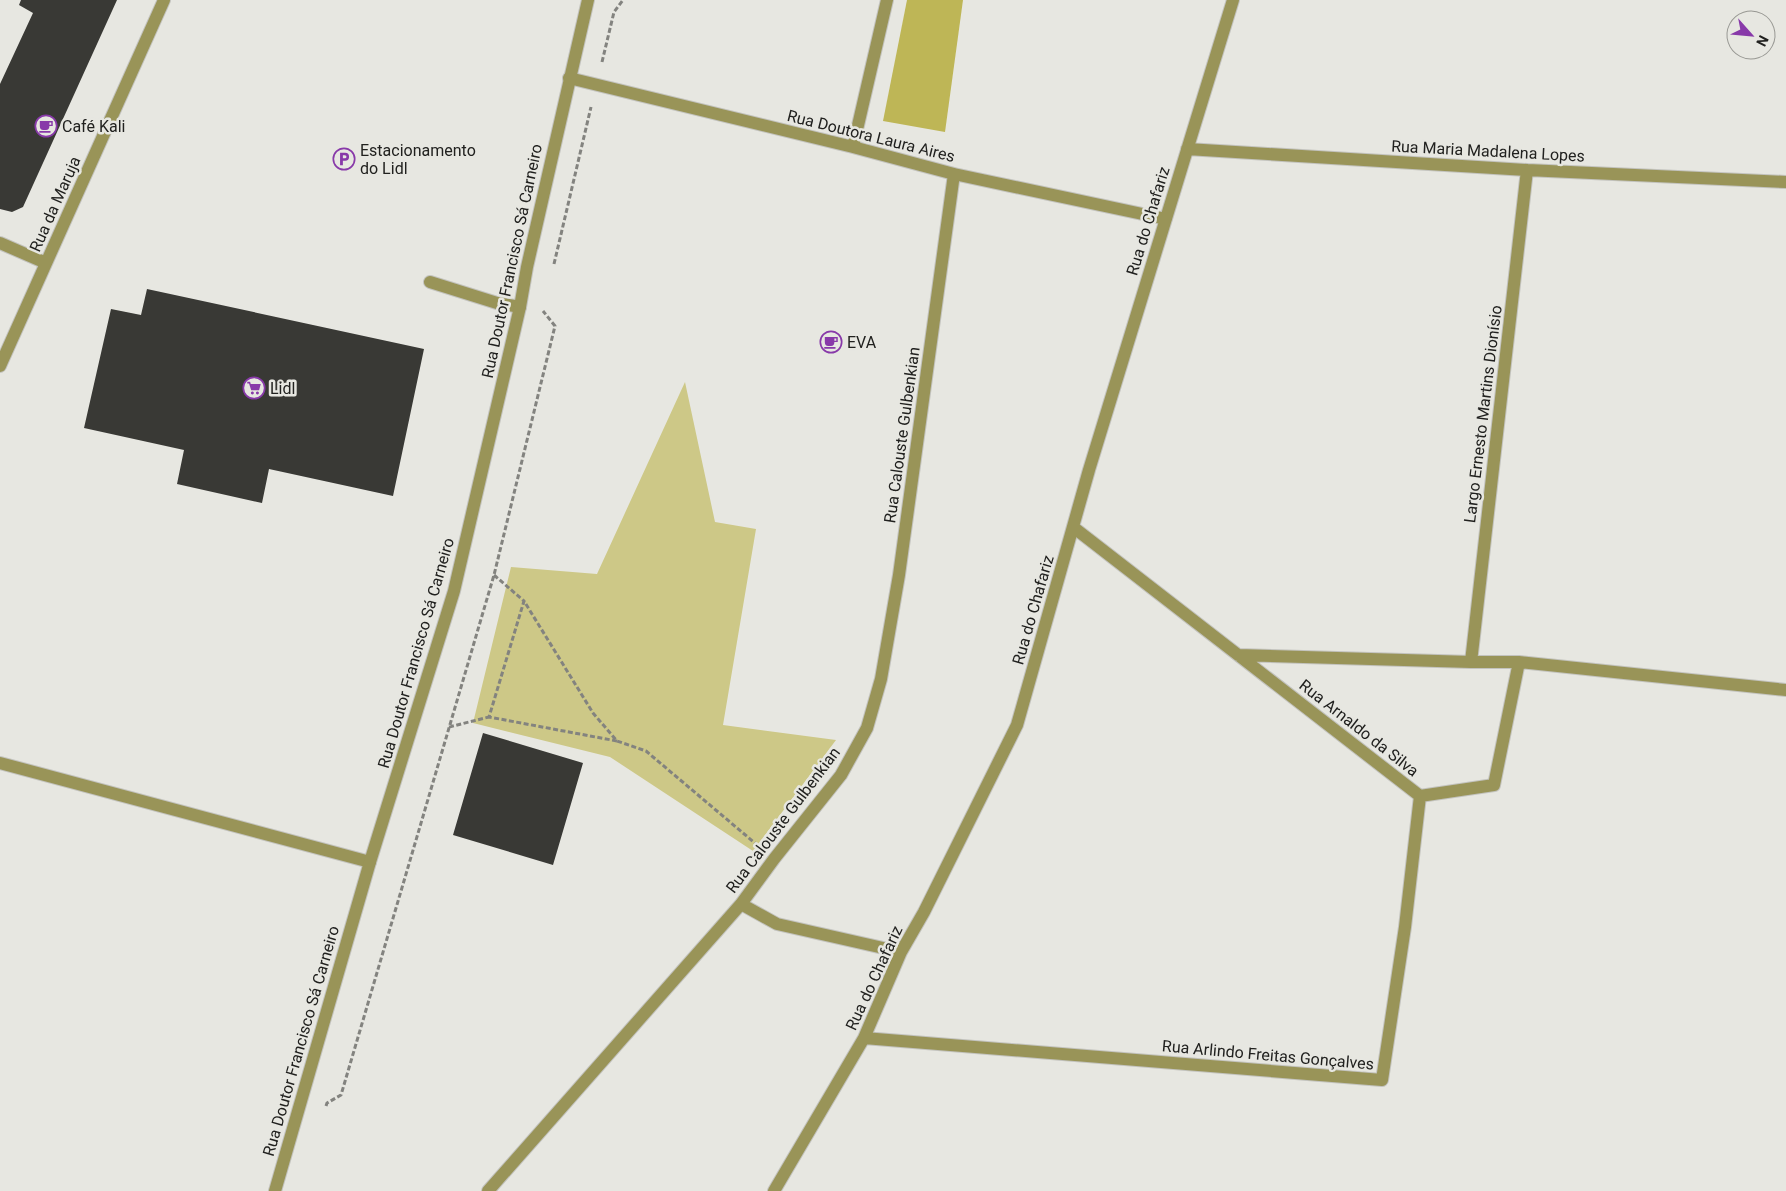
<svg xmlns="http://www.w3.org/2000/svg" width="1786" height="1191" viewBox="0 0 1786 1191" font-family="Roboto,sans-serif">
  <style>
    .green { fill: #cdc887 }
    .forest { fill: #beb656 }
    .building { fill: #393935 }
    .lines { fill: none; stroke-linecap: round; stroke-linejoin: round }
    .service-casing { stroke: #c3c3be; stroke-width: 14 }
    .minor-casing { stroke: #c3c3be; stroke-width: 14 }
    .tertiary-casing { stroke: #c3c3be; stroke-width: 14 }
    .path { stroke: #83837f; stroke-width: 3; stroke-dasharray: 5 2.5; stroke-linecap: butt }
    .service { stroke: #999458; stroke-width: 12 }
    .minor { stroke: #999458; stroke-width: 12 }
    .tertiary { stroke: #999458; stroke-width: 12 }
    .labels { text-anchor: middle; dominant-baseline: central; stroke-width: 5; stroke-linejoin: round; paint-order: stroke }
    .poi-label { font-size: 16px; fill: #21211f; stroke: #e7e7e1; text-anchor: start }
    .street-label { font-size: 16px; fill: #21211f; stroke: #e7e7e1 }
  </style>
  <rect width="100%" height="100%" fill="#e7e7e1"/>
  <path class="green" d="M685 382 715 522 756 529 723 725 836 740 753 851 610 757 473 723 511 567 597 574Z"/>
  <path class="forest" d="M907 0H963L945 132 883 121Z"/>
  <path class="building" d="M21 0H117L23 207 12 212 0 209V84L33 13 19 5Z
    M147 289 424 349 393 496 269 469 262 503 177 484 184 450 84 428 111 309 141 315Z
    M483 733 583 763 553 865 453 835Z"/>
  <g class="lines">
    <g class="service-casing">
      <path id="service" d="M430 282 497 303 520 307"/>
    </g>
    <g class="minor-casing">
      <path id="minor" d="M569 78 853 147 954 174 1166 219
        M853 147 887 0
        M1187 149 1527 170 1786 182
        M0 243 46 263
        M0 366 164 0
        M1073 527 1420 796 1494 785 1519 662
        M1238 655 1471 662H1519L1786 690
        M1471 662 1527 170
        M0 763 370 862
        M741 904 777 924 901 952
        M864 1038 1382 1080 1405 927 1420 796
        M488 1191 741 904 774 859 841 775 867 728 881 679 899 575 954 174
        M774 1191 864 1038 901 952 924 912 1017 725 1089 470 1233 0"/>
    </g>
    <g class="tertiary-casing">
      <path id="tertiary" d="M275 1191 370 862 454 591 520 307 527 267 588 0"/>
    </g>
    <path class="path" d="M602 62 614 12 623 0
      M554 264 591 107
      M494 575 524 601
      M449 727 489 717
      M617 741 489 717 524 601 593 713 617 741 646 751 756 844
      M326 1106 327 1103 341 1095 494 575 555 326 543 311"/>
    <use href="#service" class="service"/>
    <use href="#minor" class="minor"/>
    <use href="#tertiary" class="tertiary"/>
  </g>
  <defs>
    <g id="cafe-ring" transform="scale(1.125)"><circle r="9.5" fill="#e7e7e1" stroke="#8839a9" stroke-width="1.5"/><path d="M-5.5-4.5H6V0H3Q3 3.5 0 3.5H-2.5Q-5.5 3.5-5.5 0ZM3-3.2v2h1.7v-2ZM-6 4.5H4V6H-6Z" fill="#8839a9"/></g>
    <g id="parking-ring" transform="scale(1.125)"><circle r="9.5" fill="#e7e7e1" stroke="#8839a9" stroke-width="1.5"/><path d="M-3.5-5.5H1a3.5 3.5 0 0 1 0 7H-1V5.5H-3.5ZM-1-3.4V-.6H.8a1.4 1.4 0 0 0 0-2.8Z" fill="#8839a9"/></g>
    <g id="supermarket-ring" transform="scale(1.125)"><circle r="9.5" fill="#e7e7e1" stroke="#8839a9" stroke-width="1.5"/><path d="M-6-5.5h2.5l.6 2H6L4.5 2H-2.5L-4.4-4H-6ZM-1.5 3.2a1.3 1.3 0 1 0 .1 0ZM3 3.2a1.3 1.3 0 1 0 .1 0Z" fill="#8839a9"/></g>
  </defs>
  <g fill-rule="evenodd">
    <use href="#cafe-ring" x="46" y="126"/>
    <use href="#parking-ring" x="344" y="159"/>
    <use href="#cafe-ring" x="831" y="342"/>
    <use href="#supermarket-ring" x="254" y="388"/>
  </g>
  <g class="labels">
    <g class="poi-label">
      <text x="62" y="126">Café Kali</text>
      <text x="360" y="150">Estacionamento<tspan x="360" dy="18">do Lidl</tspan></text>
      <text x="847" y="342">EVA</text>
      <text x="270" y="388">Lidl</text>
    </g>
    <g class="street-label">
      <text transform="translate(871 136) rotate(14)">Rua Doutora Laura Aires</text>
      <text transform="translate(1488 151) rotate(3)">Rua Maria Madalena Lopes</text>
      <text transform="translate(55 204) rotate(-66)">Rua da Maruja</text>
      <text transform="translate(1148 221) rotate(-73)">Rua do Chafariz</text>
      <text transform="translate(512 261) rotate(-78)">Rua Doutor Francisco Sá Carneiro</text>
      <text transform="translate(1483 414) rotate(-83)">Largo Ernesto Martins Dionísio</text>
      <text transform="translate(902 435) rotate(-82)">Rua Calouste Gulbenkian</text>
      <text transform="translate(1033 610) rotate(-74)">Rua do Chafariz</text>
      <text transform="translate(416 653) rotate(-74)">Rua Doutor Francisco Sá Carneiro</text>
      <text transform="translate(1359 728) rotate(38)">Rua Arnaldo da Silva</text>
      <text transform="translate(783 820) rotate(-53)">Rua Calouste Gulbenkian</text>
      <text transform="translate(874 978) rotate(-65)">Rua do Chafariz</text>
      <text transform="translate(301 1041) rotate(-74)">Rua Doutor Francisco Sá Carneiro</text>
      <text transform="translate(1268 1055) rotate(5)">Rua Arlindo Freitas Gonçalves</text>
    </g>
  </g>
  <g transform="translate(1751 35) rotate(117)"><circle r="24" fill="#e7e7e1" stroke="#989893"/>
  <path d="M0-4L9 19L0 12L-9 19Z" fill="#8839a9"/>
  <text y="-8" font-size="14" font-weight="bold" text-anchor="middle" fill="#21211f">N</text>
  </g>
</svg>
